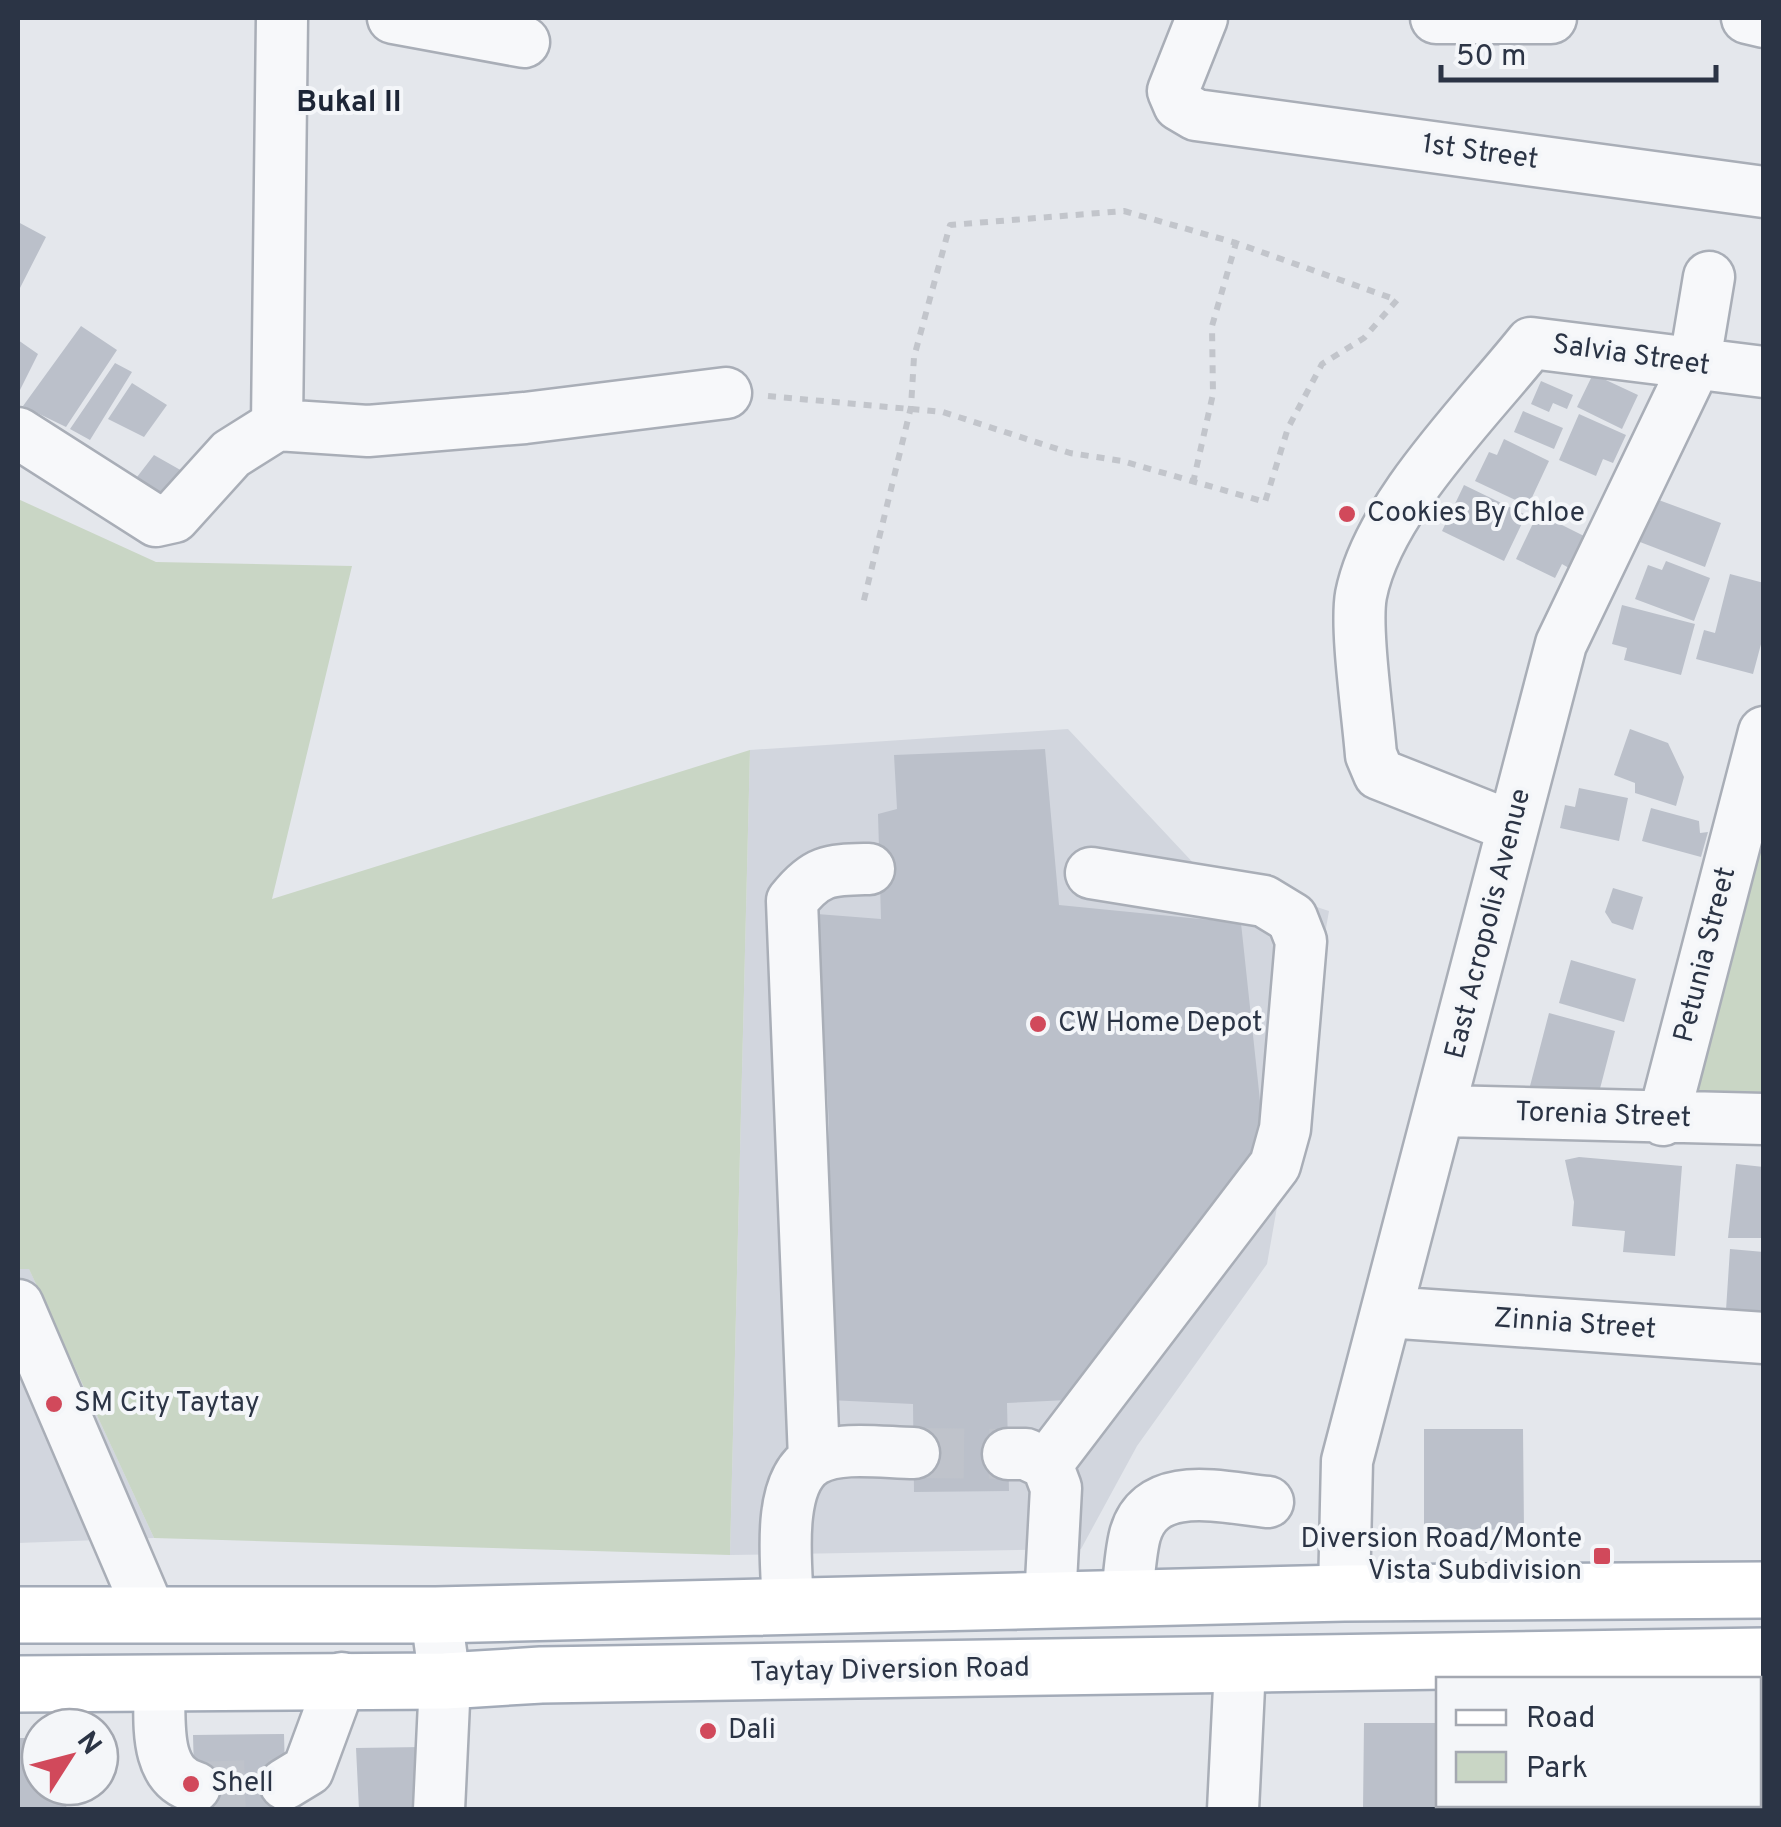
<svg xmlns="http://www.w3.org/2000/svg" width="1781" height="1827" viewBox="0 0 1781 1827" font-family="Overpass,sans-serif">
  <style>
    .built { fill: #d2d6de }
    .green { fill: #c9d6c5 }
    .building { fill: #bbc0ca }
    .lines { fill: none; stroke-linecap: round; stroke-linejoin: round }
    .minor-tunnel { stroke: #bfc3cb; stroke-width: 50; stroke-dasharray: 50 25; stroke-linecap: butt }
    .minor-casing { stroke: #a9aeb7; stroke-width: 55 }
    .major-casing { stroke: #a3abb8; stroke-width: 60 }
    .path { stroke: #c2c5cb; stroke-width: 6; stroke-dasharray: 8 8; stroke-linecap: butt }
    .minor { stroke: #f7f8fa; stroke-width: 50 }
    .major { stroke: #fff; stroke-width: 55 }
    .poi-dot { fill: #d1495b; stroke: #f4f6f9; stroke-width: 4 }
    .labels { text-anchor: middle; dominant-baseline: central; stroke-width: 8; stroke-linejoin: round; paint-order: stroke }
    .street-label { font-size: 28px; fill: #2b3445; stroke: #f4f6f9 }
    .poi-label { font-size: 28px; fill: #2b3445; stroke: #f4f6f9; text-anchor: start }
    .neighbourhood-label { font-size: 30px; font-weight: bold; fill: #1d2536; stroke: #f4f6f9 }
  </style>
  <rect width="100%" height="100%" fill="#e4e7ec"/>
  <path class="built" d="M1068 729 1198 868 1329 911 1267 1264 1137 1446 1081 1549 730 1555 750 750Z
    M18 1245 154 1538 18 1543Z"/>
  <path class="green" d="M18 499 156 562 352 566 272 899 750 750 730 1555 154 1538 29 1269H18Z
    M1763 781V1100L1680 1096Z"/>
  <path class="building" d="M18 222 46 237 20 288 18 287Z
    M81 326 117 350 66 427 23 406Z
    M18 340 38 354 18 394Z
    M115 363 132 372 90 440 70 429Z
    M1593 374 1638 395 1622 429 1577 407Z
    M1541 381 1573 395 1567 409 1553 403 1549 412 1531 404Z
    M132 383 167 405 144 437 108 419Z
    M1523 411 1563 428 1554 449 1514 432Z
    M1579 414 1626 435 1613 463 1603 459 1596 476 1559 460Z
    M1504 439 1549 461 1528 506 1475 481 1489 452 1497 455Z
    M154 455 191 476 167 513 127 490Z
    M1464 485 1526 515 1504 561 1442 531Z
    M1656 499 1721 523 1705 567 1640 542Z
    M1538 513 1590 539 1574 571 1562 564 1555 578 1516 559Z
    M1666 561 1710 578 1694 621 1635 599 1648 565 1662 570Z
    M1730 574 1764 583V633L1753 674 1696 659 1704 630 1715 633Z
    M1622 605 1695 624 1681 675 1624 660 1627 648 1612 644Z
    M1630 729 1668 743 1684 777 1676 806 1635 793V783L1614 775Z
    M1045 749 1059 905 1241 923 1264 1138 1068 1400 1007 1403 1009 1491 914 1492 913 1404 829 1400V1124L817 914 881 919 878 814 897 809 894 755Z
    M1579 788 1628 798 1619 841 1560 828 1565 805 1575 807Z
    M1651 808 1699 821 1700 833 1708 832 1701 857 1642 841Z
    M1613 888 1643 897 1633 930 1612 923 1605 912Z
    M1571 960 1636 979 1624 1022 1559 1003Z
    M1549 1013 1615 1031 1596 1104 1530 1086Z
    M1579 1157 1682 1166 1675 1256 1623 1252 1625 1231 1572 1226 1574 1202 1565 1160Z
    M1736 1164 1764 1167V1238H1728Z
    M1730 1249 1764 1252V1313L1726 1310Z
    M1424 1429H1523L1524 1530 1424 1529Z
    M1364 1723H1438V1804H1452V1810H1363Z
    M284 1734 286 1810H195L193 1735Z
    M18 1738H40V1787H68L66 1810H18Z
    M422 1747 413 1810H359L356 1748Z
    M1455 1804H1571L1570 1810H1455Z"/>
  <g class="lines">
    <path class="minor-tunnel" d="M914 1453 1008 1454
      M195 1787 285 1784"/>
    <g class="minor-casing">
      <path id="minor" d="M393 18 524 42
        M1202 18 1173 91 1179 105 1196 115 1764 192
        M1436 18H1551
        M1747 18 1764 22
        M277 425 368 431 525 418 726 393
        M18 433 156 521 174 517 231 454 277 425 282 18
        M1513 827 1379 774 1371 755C1368 716 1355 628 1361 595 1378 508 1476 412 1531 343L1764 372
        M1443 1111 1764 1119
        M1663 1120 1764 732
        M18 1305 150 1613
        M1386 1312 1764 1338
        M1008 1454H1026L1047 1464 1056 1488 1050 1601
        M814 1459 792 901C817 869 830 870 869 869
        M1047 1464 1275 1165 1285 1129 1301 941 1292 918 1264 901 1091 873
        M1344 1593 1347 1461 1561 644 1694 367 1709 277
        M1127 1599C1129 1578 1130 1555 1135 1535 1151 1477 1224 1498 1268 1502
        M788 1606C787 1568 775 1483 814 1460 839 1445 886 1453 914 1453
        M436 1615 445 1681 439 1810
        M159 1681C161 1717 151 1775 195 1787
        M285 1784 308 1770 342 1678
        M1233 1810 1240 1667"/>
    </g>
    <g class="major-casing">
      <path id="major" d="M18 1615H436L1344 1593 1764 1590
        M18 1684 445 1681 541 1675 1764 1656"/>
    </g>
    <path class="path" d="M768 396 943 412 1070 453 1122 461 1265 502 1288 428 1322 364 1364 338 1397 300 1236 243 1124 211 950 225 914 357 911 407 863 604
      M1193 483 1213 394 1212 326 1236 243"/>
    <use href="#minor" class="minor"/>
    <use href="#major" class="major"/>
  </g>
  <g class="poi-dot">
    <circle cx="1347" cy="514" r="10"/>
    <circle cx="1038" cy="1024" r="10"/>
    <circle cx="54" cy="1404" r="10"/>
    <rect x="1592" y="1546" width="20" height="20" rx="5"/>
    <circle cx="708" cy="1731" r="10"/>
    <circle cx="191" cy="1784" r="10"/>
  </g>
  <g class="labels">
    <g class="street-label">
      <text transform="translate(1480 153) rotate(8)">1st Street</text>
      <text transform="translate(1631 356) rotate(8)">Salvia Street</text>
      <text transform="translate(1489 924) rotate(-76)">East Acropolis Avenue</text>
      <text transform="translate(1706 955) rotate(-76)">Petunia Street</text>
      <text transform="translate(1603 1116) rotate(2)">Torenia Street</text>
      <text transform="translate(1575 1325) rotate(4)">Zinnia Street</text>
      <text transform="translate(890 1671) rotate(-1)">Taytay Diversion Road</text>
    </g>
    <g class="poi-label">
      <text x="1367" y="514">Cookies By Chloe</text>
      <text x="1058" y="1024">CW Home Depot</text>
      <text x="74" y="1404">SM City Taytay</text>
      <text x="1582" y="1540" text-anchor="end">Diversion Road/Monte<tspan x="1582" dy="32">Vista Subdivision</tspan></text>
      <text x="728" y="1731">Dali</text>
      <text x="211" y="1784">Shell</text>
    </g>
    <g class="neighbourhood-label">
      <text x="349" y="103">Bukal II</text>
    </g>
  </g>
  <rect width="1781" height="1827" fill="none" stroke="#2b3445" stroke-width="40"/>
  <rect x="1436" y="1677" width="325" height="130" fill="#f4f6f9" stroke="#a4a8b1" stroke-width="2.5"/>
  <rect x="1456" y="1710" width="50" height="15" fill="#ffffff" stroke="#a4a8b1" stroke-width="2.5"/>
  <text x="1526" y="1727" font-size="30" fill="#2b3445">Road</text>
  <rect x="1456" y="1752" width="50" height="30" fill="#c9d6c5" stroke="#a4a8b1" stroke-width="2.5"/>
  <text x="1526" y="1777" font-size="30" fill="#2b3445">Park</text>
  <g transform="translate(70 1757) rotate(54)"><circle r="48" fill="#f4f6f9" stroke="#a4a8b1" stroke-width="2.5"/>
  <path d="M0-8L18 38L0 25L-18 38Z" fill="#d1495b"/>
  <text y="-15" font-size="28" font-weight="bold" text-anchor="middle" fill="#2b3445">N</text>
  </g>
  <path d="M1441 65v15h275v-15" fill="none" stroke="#2b3445" stroke-width="5"/>
  <text x="1456" y="65" font-size="30" fill="#2b3445" stroke="#f4f6f9" stroke-width="8" paint-order="stroke">50 m</text>
</svg>
